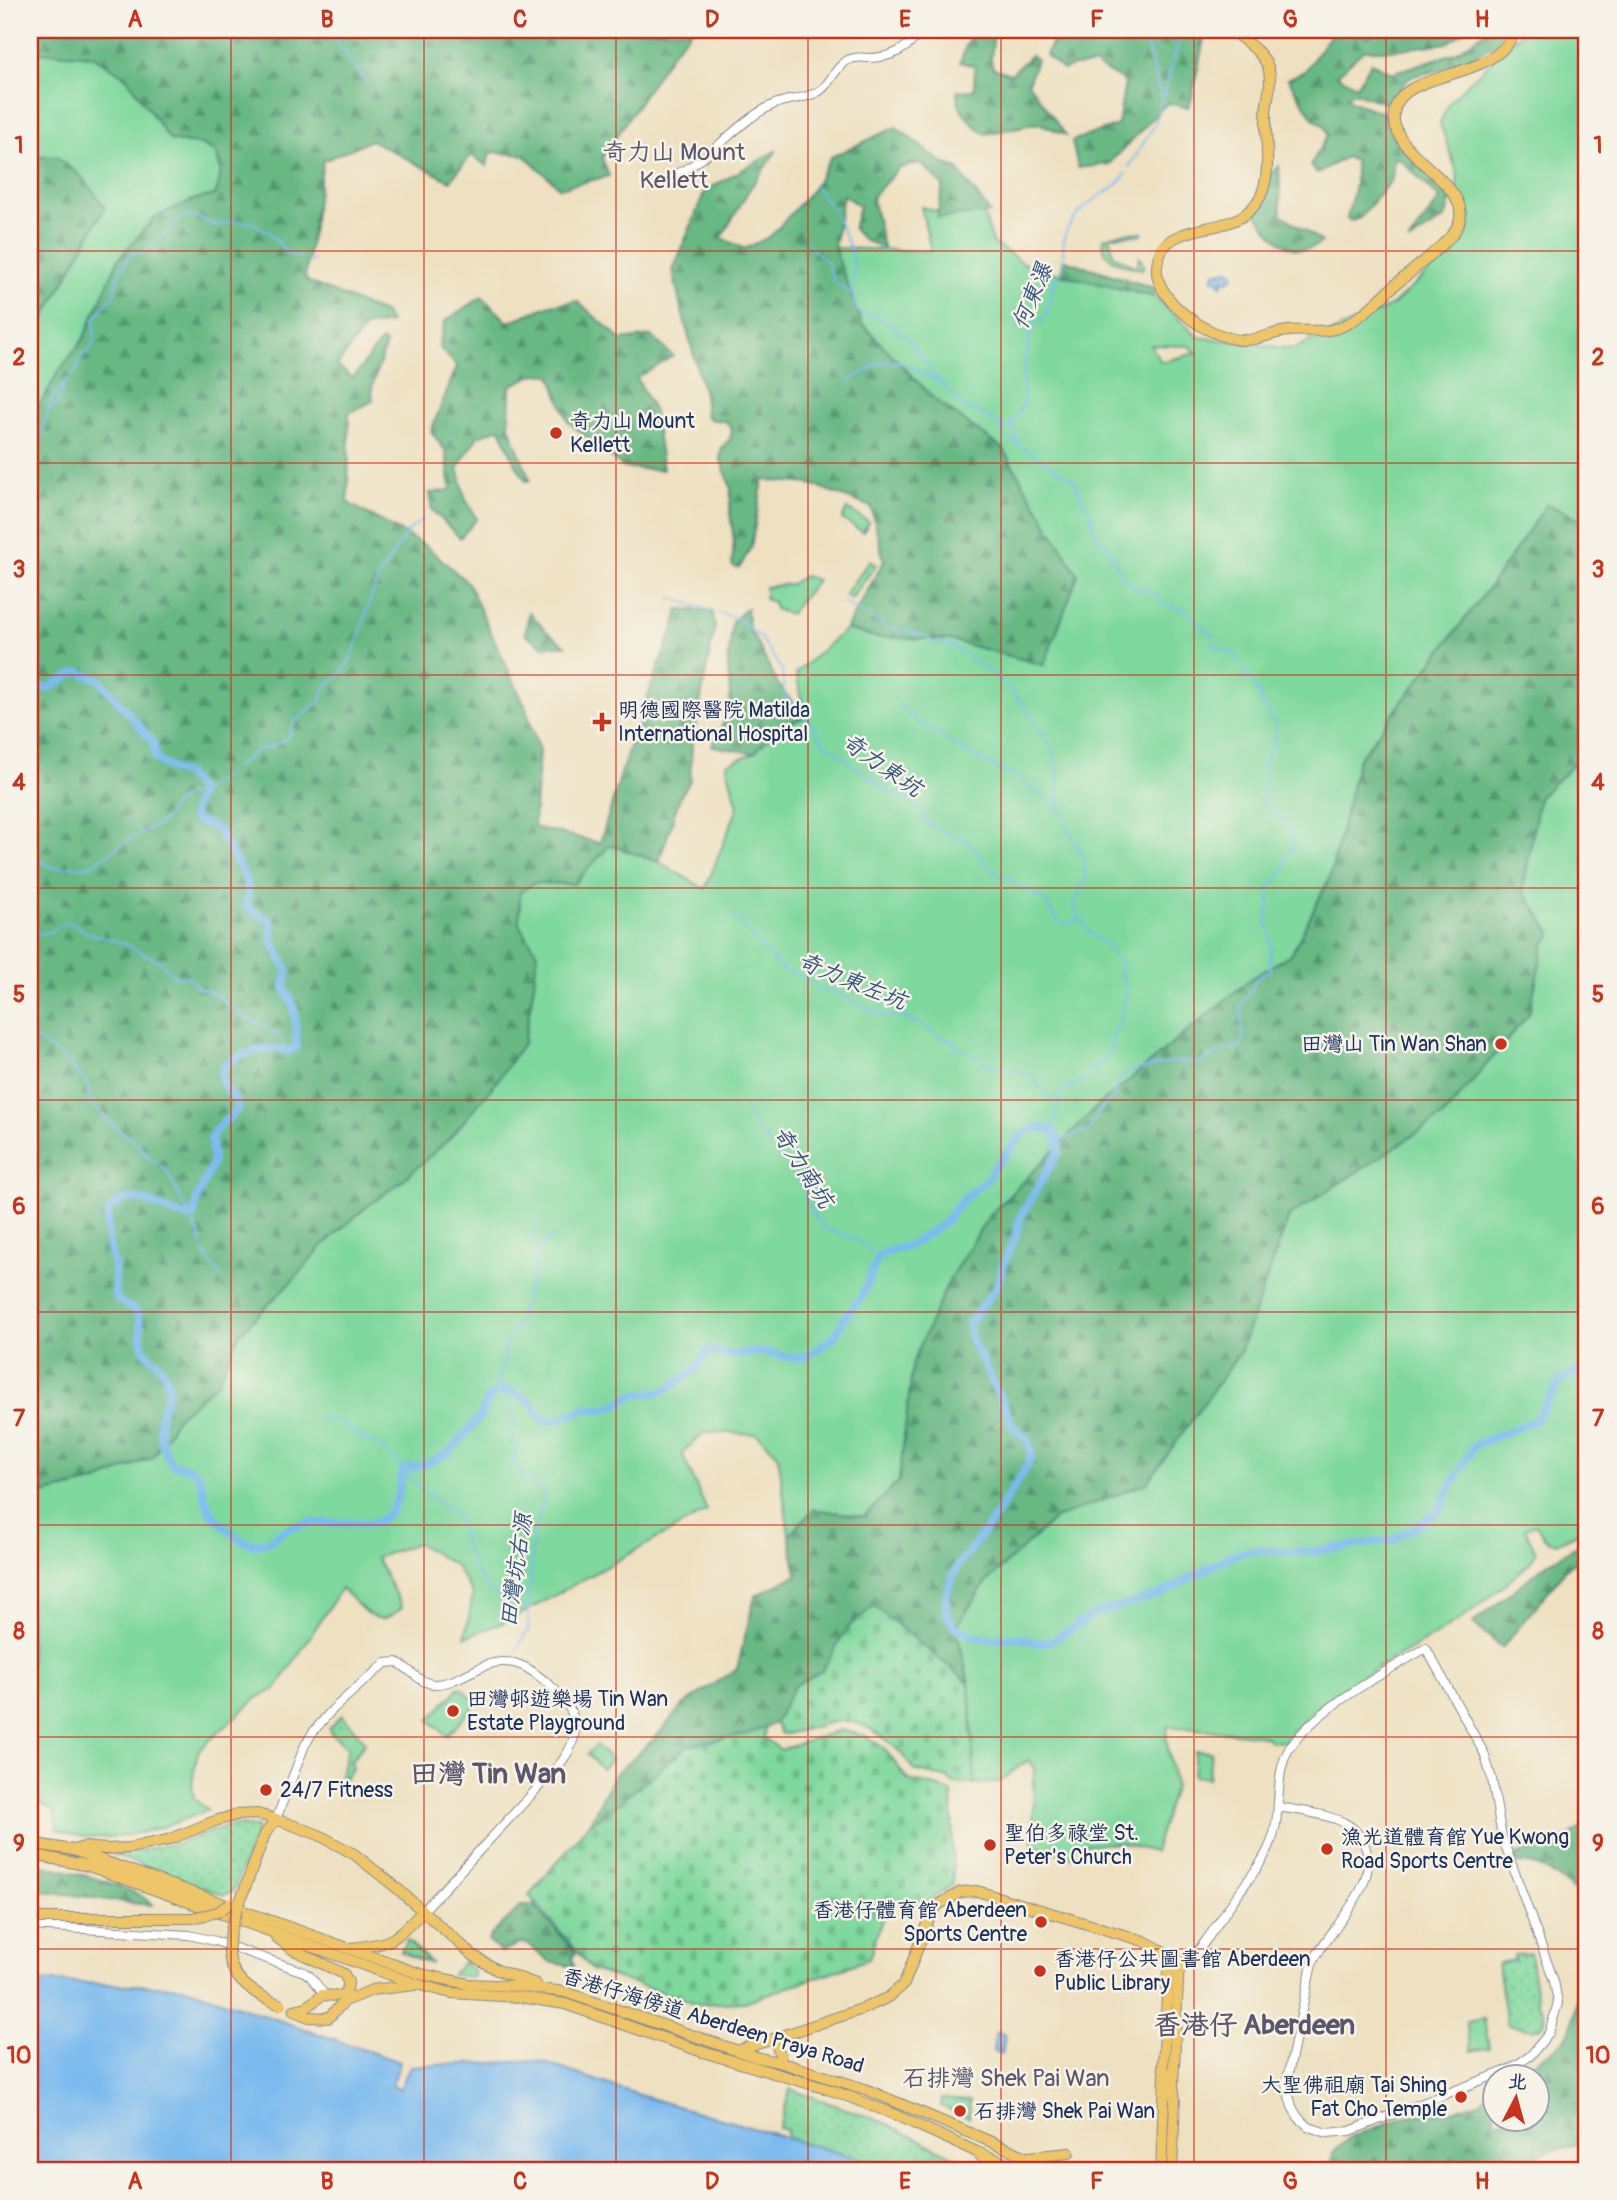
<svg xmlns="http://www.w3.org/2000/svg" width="1617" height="2200" viewBox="0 0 1617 2200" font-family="Pangolin,'LXGW WenKai TC',sans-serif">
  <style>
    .grass { fill: #7fd89d; stroke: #4d847e; stroke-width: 2; fill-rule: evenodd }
    .forest { fill: url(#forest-firs); stroke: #417471; stroke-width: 2 }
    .cemetery { fill: url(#cemetery-stones); stroke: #4d847e; stroke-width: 2 }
    .park { fill: url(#park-dots); stroke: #4d847e; stroke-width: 2 }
    .water { fill: #7abaee; stroke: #4a74a6; stroke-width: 2 }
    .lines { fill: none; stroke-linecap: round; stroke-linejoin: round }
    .stream { stroke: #7abaee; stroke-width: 2 }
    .canal { stroke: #7abaee; stroke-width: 8 }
    .ferry { stroke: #335282; stroke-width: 2; stroke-dasharray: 9 7; stroke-linecap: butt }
    .minor-casing { stroke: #84888f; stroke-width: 10 }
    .major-casing { stroke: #84888f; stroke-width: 12 }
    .minor { stroke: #fff; stroke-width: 8 }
    .major { stroke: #eec569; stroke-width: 10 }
    .major-bridge-casing { stroke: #84888f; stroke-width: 12; stroke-linecap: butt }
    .major-bridge { stroke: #eec569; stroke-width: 10 }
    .grid { fill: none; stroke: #c8321e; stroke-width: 2; stroke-opacity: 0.55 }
    .poi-dot { fill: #c8321e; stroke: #f7f3e8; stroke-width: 2.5 }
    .labels { text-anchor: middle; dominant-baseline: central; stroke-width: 5; stroke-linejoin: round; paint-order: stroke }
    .poi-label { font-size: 21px; fill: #1b2f5e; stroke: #f7f3e8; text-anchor: start }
    .street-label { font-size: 21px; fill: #1b2f5e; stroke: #f7f3e8 }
    .water-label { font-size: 23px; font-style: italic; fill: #335282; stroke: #f7f3e8 }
    .quarter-label { font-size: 24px; fill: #5c566c; stroke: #f7f3e8 }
    .district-label { font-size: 28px; font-weight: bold; fill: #5c566c; stroke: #f7f3e8 }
    .neatline { fill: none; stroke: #c8321e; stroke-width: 2.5 }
    .grid-label { font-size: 23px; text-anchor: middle; font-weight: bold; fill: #c8321e }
  </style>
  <defs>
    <pattern id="forest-firs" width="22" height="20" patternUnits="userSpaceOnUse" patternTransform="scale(1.75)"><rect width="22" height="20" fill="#67b884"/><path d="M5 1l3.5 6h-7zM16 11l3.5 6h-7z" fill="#54966f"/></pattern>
    <pattern id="cemetery-stones" width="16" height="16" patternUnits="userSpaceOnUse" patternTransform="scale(1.75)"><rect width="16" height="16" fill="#7fd89d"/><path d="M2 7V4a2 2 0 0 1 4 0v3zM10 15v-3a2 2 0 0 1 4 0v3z" fill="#6dba8a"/></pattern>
    <pattern id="park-dots" width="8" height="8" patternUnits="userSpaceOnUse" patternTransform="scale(1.75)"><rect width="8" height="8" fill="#7fd89d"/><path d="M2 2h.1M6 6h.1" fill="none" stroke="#6dba8a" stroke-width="1.8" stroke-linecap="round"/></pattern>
  </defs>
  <rect width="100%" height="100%" fill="#f7f3e8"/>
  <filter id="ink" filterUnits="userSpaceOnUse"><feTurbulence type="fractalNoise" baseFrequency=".0143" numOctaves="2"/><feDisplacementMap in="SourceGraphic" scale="14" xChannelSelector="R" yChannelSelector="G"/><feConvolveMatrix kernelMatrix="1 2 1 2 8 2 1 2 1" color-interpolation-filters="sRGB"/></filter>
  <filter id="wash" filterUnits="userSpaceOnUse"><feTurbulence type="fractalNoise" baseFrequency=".00686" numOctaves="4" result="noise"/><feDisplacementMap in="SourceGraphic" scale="28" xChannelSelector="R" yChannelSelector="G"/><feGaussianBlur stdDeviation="1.57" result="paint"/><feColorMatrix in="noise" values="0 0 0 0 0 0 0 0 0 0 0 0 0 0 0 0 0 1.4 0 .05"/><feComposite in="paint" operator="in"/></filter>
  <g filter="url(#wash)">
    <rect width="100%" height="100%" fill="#eee0c0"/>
    <path class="grass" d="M1524 30H1587V522L1547 505 1496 578 1358 760 1330 877 1292 953 1248 981 1098 1106 989 1216 913 1362 899 1481 864 1517 814 1509 789 1535 778 1455 757 1434 705 1432 682 1453 707 1511 510 1620 465 1637 473 1595 456 1566 417 1543 376 1557 402 1607C375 1634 363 1607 341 1589L276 1689 257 1698 198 1751 192 1783 194 1799 208 1810C163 1828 105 1850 57 1829L54 1810 36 1802 30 1803V1497L97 1481 153 1457 177 1418 218 1382 239 1334 298 1275 322 1246 365 1208 402 1181 537 953 519 924 520 892 534 883 574 884 610 845 659 862 705 889 738 807 726 764 754 753 778 727 805 717 796 673 846 629 875 637 950 640 1044 665 1056 630 1003 449 934 399 862 324 834 248 931 251 921 207 955 216 979 198 993 243 1030 267 1155 297 1198 337 1293 349 1393 305 1467 235 1456 191 1458 175 1440 123 1450 101ZM1151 345 1189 346 1197 353 1161 362Z
      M30 51 93 56 127 78 170 140 203 145 215 151C222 168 222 178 215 195L193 200 101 302 83 340 59 371 30 422V340L33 338 105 207 56 157H30Z
      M847 509 869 522 863 532 842 519Z
      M804 576 817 580 790 614 775 609 773 602 765 599V587L791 584Z
      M1587 752V1528L1556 1543 1545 1539 1536 1524 1525 1528 1536 1553 1529 1564C1501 1588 1472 1613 1440 1632 1388 1665 1321 1690 1284 1742L1271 1741 1265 1736 1168 1726 1166 1739 1175 1785 1154 1852 1121 1843 1075 1845 1071 1857 1033 1845 1034 1768 1028 1760 999 1782 975 1784 969 1683 956 1627 986 1582 1054 1519 1147 1483 1240 1352 1289 1216 1443 1116 1529 1014 1544 944 1552 934 1523 891 1539 797Z
      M460 1687 477 1703 447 1736 429 1720Z
      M596 1745 611 1760 602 1769 587 1754Z
      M1195 1751 1211 1752 1208 1778 1193 1776Z
      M463 1962 473 1971V1977L451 1975Z
      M1484 2019 1489 2048 1471 2051 1466 2022Z"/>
    <path class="forest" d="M30 30H692L674 50 602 158 609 176 560 188 524 155 490 152 487 166 471 155 450 181 371 140 323 161 305 278 309 282 384 313 391 323 365 327 337 366 353 378 381 341 386 344 372 387 373 401 349 413 348 503 426 546 468 583 526 708 539 750 534 827 600 843 630 744H632L651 686 675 625 678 609 712 611 715 626 692 745 690 781 680 797 659 862 610 845 574 884 534 883 520 892 519 924 537 953 534 984 524 1042 495 1084 450 1138 402 1181 365 1208 322 1246 298 1275 239 1334 218 1382 177 1418 153 1457 97 1481 30 1497V422L59 371 83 340 119 258 155 217 193 200 215 195C222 178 222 168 215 151L203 145 170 140 127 78 93 56 30 51Z
      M972 30H994L991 59 993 68 1011 74 1031 55 1037 60 1028 83 1066 135 1039 123 985 134C971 124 957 111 957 91L974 90 975 66 960 62Z
      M1057 30H1203L1204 38 1192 98 1188 107 1167 103 1109 164 1078 168 1072 141 1118 125 1125 82 1094 64C1083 67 1074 63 1063 70L1046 55Z
      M1336 30H1345L1368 37 1379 30H1467L1447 43 1392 50H1364L1337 75 1356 86 1371 63 1392 73 1455 53 1488 30H1503L1497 43 1456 66 1410 77 1387 104 1354 92 1347 96 1352 102 1387 114 1393 136 1451 200 1445 218 1408 242 1440 199 1403 162 1394 157 1392 179 1360 218 1352 221 1347 219 1355 185V161L1346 157 1317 173 1310 166 1328 135 1324 126 1313 118 1288 79 1305 71 1325 42Z
      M896 127 943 163 956 167 990 213 937 218 943 186 921 163 899 168 872 197 883 247 865 241 853 229 859 206 843 195 834 248 862 324 934 399 1003 449 1078 575 1044 665 950 640 875 637 846 629 884 561 871 507 811 484 763 480 751 547 740 567 736 568 732 565 734 541 730 513 731 488 720 457 722 447 730 439 732 430 727 422 710 419 706 415 704 394 680 304 673 270 705 191 777 150 749 190 721 238 745 249 771 236 813 189 831 157Z
      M30 157H56L82 177 105 207 33 338 30 340Z
      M1279 166 1281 214 1322 242C1292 264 1269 233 1254 210L1270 173Z
      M1065 260 1154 288 1155 297 1059 274Z
      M482 297 508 322 551 305 577 301 622 340 651 336 673 356 637 378 654 412 663 470 624 468 568 422 551 375 535 374 510 386 509 426 530 480 526 481 515 463 500 428 478 436 458 467 465 498 477 519 460 538 432 510 429 493 451 490 446 452 431 431 457 366 439 347 445 321Z
      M1547 504 1587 522V752L1539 797 1523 890 1552 934 1544 944 1529 1014 1443 1116 1289 1216 1240 1352 1147 1483 1054 1519 986 1582 956 1627 969 1683 874 1606 848 1627 822 1671 794 1686 775 1723 748 1734 688 1746 607 1813 589 1824 614 1775 657 1736 684 1704 737 1669 755 1596 797 1575 789 1535 814 1509 864 1517 899 1481 913 1362 950 1278 989 1216 1098 1106 1248 981 1292 953 1330 877 1358 760 1496 578Z
      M747 608 749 630 755 638 777 683 805 717 778 727 754 753 712 746 731 708 728 666 732 622Z
      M529 612 545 630 566 646H543L525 634Z
      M1587 1540V1555L1566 1569 1502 1648 1473 1623 1548 1563Z
      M1587 1824V1882L1573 1890C1555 1874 1543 1864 1518 1863L1514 1856 1568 1837Z
      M30 1864C53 1866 141 1887 152 1905 111 1902 71 1893 30 1890Z
      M522 1905H534L576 1953 572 1958 574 1967 549 1962 526 1943 518 1944 501 1952 488 1941 491 1935Z
      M1587 1966V2142L1480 2170H1329L1333 2152 1351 2137 1406 2116 1453 2111 1481 2101 1494 2084V2120H1536V2078L1504 2077C1522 2069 1563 2050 1570 2030 1577 2009 1579 1988 1587 1966Z"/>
    <path class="cemetery" d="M874 1606 969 1683 975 1784 952 1783 948 1778 914 1770C900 1748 868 1719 840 1721 820 1723 802 1733 781 1734L775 1723 794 1686 822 1671 848 1627Z
      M765 1727 764 1738 781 1750 841 1730 866 1736 884 1748 908 1780 936 1786 952 1793 953 1884 919 1907 889 1898 869 1959 745 2002 699 2004 592 1970 529 1895 589 1824 607 1813 688 1746 748 1734Z"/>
    <path class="park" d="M1142 232V235L1110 236 1113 255 1137 267 1139 257 1144 266 1142 269C1127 266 1098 262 1104 238L1122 233Z
      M870 560 876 565 851 599 845 594Z
      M342 1715 365 1742 351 1761 353 1768 344 1779 340 1775 348 1748 330 1732 329 1728Z
      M236 1825 257 1827 255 1836 233 1891 224 1895 114 1855 178 1843 224 1827Z
      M407 1940 432 1964 401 1952Z
      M1530 1953 1538 2004C1542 2008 1545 2014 1544 2020 1540 2039 1517 2024 1507 2025L1498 1963 1515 1960 1514 1955Z
      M790 2089 885 2123 982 2170H898L786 2138 787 2130 779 2128Z
      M942 2099 970 2101 969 2118 941 2106Z"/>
    <path class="water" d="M1228 270 1232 271 1234 276 1229 281 1223 280V285L1220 284V280L1215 281 1212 278 1215 273Z
      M30 1981 183 1987 400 2062 392 2086 400 2089 410 2066 539 2061 642 2096 898 2170H30Z
      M997 2032 1005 2035 1002 2054 994 2051 995 2035Z"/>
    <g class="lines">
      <path class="stream" d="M329 30 367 83
        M1142 30 1163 103
        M1129 167 1155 124 1179 41 1180 30
        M816 187 833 210
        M836 215C842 231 850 244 853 261 858 282 846 291 860 314L878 316 908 338 931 372 964 407 995 420 1004 435 1012 441 1071 478 1076 483 1082 500 1090 510 1096 536 1107 546 1123 577 1139 589 1155 593 1165 605 1183 609 1214 636 1213 646 1234 653C1237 665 1244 667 1249 677 1254 684 1255 690 1262 696L1259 699C1265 709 1273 714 1275 726 1278 740 1270 747 1265 760 1263 766 1266 771 1266 776 1266 785 1261 795 1264 804 1266 811 1274 813 1280 817 1292 828 1299 848 1285 859 1285 874 1276 878 1269 889L1270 905 1266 920 1271 938 1270 969 1256 978 1251 991 1241 1004 1243 1036 1241 1047 1225 1050 1200 1062H1170L1128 1072 1117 1083 1114 1096 1104 1105 1088 1131 1075 1134 1058 1142
        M807 242 808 243
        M811 247 828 263 834 282 851 293
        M306 259 314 261
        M1054 289 1058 278
        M849 382C895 348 896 360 941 383
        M51 409 59 401 63 387
        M997 423 1012 427 1019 443
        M1010 426 1024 404 1023 377 1030 333 1033 326 1045 317 1052 290V283C1072 264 1056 246 1069 226 1075 216 1087 205 1097 198 1111 187 1115 191 1126 173
        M30 440 43 432 52 397 75 372 82 356 91 348 95 334 94 319 113 296 117 279 129 255 145 250 170 229 175 222 184 216H195L214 225 238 221 253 223 269 232 287 253 301 257
        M671 598 712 611
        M843 602 889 628 923 635 933 642 955 647 966 655
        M716 612 737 618 760 637 782 670 784 690 788 699 815 728 821 740 889 792 912 800 929 824 966 841 983 859 987 867 1001 876 1009 877 1017 885 1044 900 1057 920 1065 925 1079 919
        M967 656 985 669
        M987 670C1009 681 1052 740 1057 764 1060 779 1057 797 1061 812 1067 835 1088 851 1085 877 1083 888 1076 897 1074 907L1090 934 1108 945 1112 954 1120 960V972L1127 991 1119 1025 1113 1034 1110 1054 1098 1066 1088 1071 1083 1081 1062 1091 1052 1131
        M899 704 916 720 959 748 1020 779 1030 788 1050 800 1060 810
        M234 769 255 751 271 747 287 738 295 722 321 700 324 687C361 667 361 615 378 579 385 564 398 547 407 533 412 527 419 524 423 518
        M30 866 41 861 54 868 90 866 133 837 162 823 170 810 183 797 200 792 229 773
        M731 916 742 923 747 932 783 970 795 973 824 992H836L884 1016H899L922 1024 935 1034 948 1039 958 1047 992 1066 1031 1074 1050 1099 1056 1101
        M30 936 52 931 64 923 74 924 87 933 118 941 159 961 176 977H189L197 987 215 994 245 1018 261 1024 283 1039
        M30 1035 62 1057 86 1082 89 1097 104 1117 136 1143 152 1160 166 1169 199 1234 201 1245
        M743 1106 758 1131 775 1148 804 1189 810 1210 825 1228 857 1240 879 1257
        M536 1249 557 1234
        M204 1252 221 1277
        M318 1417 326 1421 335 1419 362 1438 374 1443 398 1462 403 1471
        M407 1474 427 1495 432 1496 442 1506 456 1513C469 1558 475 1599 529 1606
        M517 1649 528 1630 529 1606 527 1594 531 1581 533 1537 544 1497 543 1490 530 1483 513 1463 517 1449 510 1443 514 1430 513 1405 496 1389 504 1365V1348L518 1322 526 1298V1293L532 1282 535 1258 538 1255 533 1235 534 1226"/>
      <path class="canal" d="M30 683 39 687 49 688 69 676 79 672 100 680 153 742 156 759 173 770 186 774 200 792C188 826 191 816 219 830 226 850 242 864 247 885 249 892 247 900 247 907L271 921 272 940 288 972 284 986 294 1007 297 1046 290 1051C282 1050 275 1048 267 1049 253 1050 216 1060 222 1080 225 1091 237 1097 238 1109L214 1132 211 1139 213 1162 197 1199 193 1216C172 1223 141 1182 112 1207 100 1218 114 1260 115 1275 116 1282 113 1289 116 1296 121 1307 136 1305 139 1317 142 1327 139 1339 144 1349 146 1354 150 1356 155 1360 161 1365 168 1380 169 1388 170 1395 166 1398 164 1403 156 1426 159 1445 172 1464L191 1469 198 1474 209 1510 216 1519 242 1541 254 1544 266 1543 287 1529 308 1523H377L391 1511 398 1495 403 1471 408 1468 422 1466 450 1452 482 1414 489 1397 497 1391H511L525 1399 533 1405 539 1417 549 1421 560 1419 585 1409H603L615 1405 636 1394 663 1392 695 1370 707 1351 733 1355 762 1352 796 1358 808 1356 834 1337 847 1314 861 1298 877 1260 882 1254 910 1245 944 1223 961 1201 986 1180 994 1168 1023 1133 1039 1127 1053 1131 1057 1137 1059 1151 1021 1216 1015 1238 1003 1264 998 1285 969 1323 970 1336 1005 1408 1011 1424 1028 1440 1031 1454 1028 1465 991 1523 956 1568 946 1595V1613L954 1627 974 1636 993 1639 1016 1637 1039 1643 1051 1641 1095 1614 1161 1594 1231 1556 1252 1550 1308 1552 1393 1540 1434 1515 1442 1506 1454 1480 1475 1445 1536 1420 1561 1380 1587 1367"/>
      <path class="ferry" d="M780 2170 784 2157
        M793 2170 794 2162"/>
    </g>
  </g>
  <g filter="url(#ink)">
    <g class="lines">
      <g class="minor-casing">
        <path id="minor" d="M678 173C715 156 740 118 775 104 789 98 809 99 821 90 831 82 835 68 846 61 853 57 860 57 867 58 892 58 907 50 922 30
          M276 1819 305 1745 313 1732 331 1711 362 1683 386 1663 397 1662C410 1669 419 1683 434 1684 457 1685 478 1663 501 1662 520 1661 531 1670 545 1681 576 1706 586 1731 560 1764L422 1912
          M30 1926 189 1935 215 1941 304 1972 310 1976 325 1995
          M1178 1972C1201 1951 1216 1926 1233 1901 1248 1879 1268 1858 1274 1833 1281 1807 1275 1772 1289 1749 1316 1708 1384 1673 1426 1648L1484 1753 1492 1779 1502 1837 1554 1981 1558 2003 1549 2033 1530 2056 1508 2070 1350 2131 1327 2133 1309 2127 1298 2117 1292 2107 1286 2084 1312 1964C1328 1927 1387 1883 1362 1840 1358 1832 1351 1826 1343 1822 1323 1813 1300 1811 1279 1807"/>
      </g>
      <g class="major-casing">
        <path id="major" d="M1231 30C1243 40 1262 51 1268 67 1272 79 1269 91 1267 104 1263 130 1271 157 1265 183 1263 193 1258 203 1250 210 1224 237 1161 219 1157 266 1153 301 1211 339 1242 340 1258 341 1273 332 1288 331 1306 329 1324 334 1341 327 1362 318 1378 300 1395 285 1414 269 1434 254 1451 236 1492 189 1388 160 1394 113 1400 67 1493 85 1516 30
          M30 1843 73 1850 84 1847 106 1849 129 1848 168 1840 215 1821 236 1815 257 1814 276 1819 319 1835 354 1854 392 1884 474 1956 497 1970 536 1984
          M73 1850 420 1974 469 1984 517 1986 565 1992 756 2057 782 2063 865 2089 1013 2151 1053 2170
          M30 1854 89 1866 416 1984 451 1993 520 1997 565 2004 703 2052 834 2091 891 2113 977 2152 1024 2170
          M238 1907 265 1834 276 1819
          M276 1937 292 1949 344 1974 348 1982C348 2001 334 1995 322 1995L307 2007 294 2010
          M351 1948C394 1943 392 1942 422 1912
          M1174 1957 1183 1959 1192 1958
          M294 2011 309 2017 328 2018 345 2001 372 1990 414 1985
          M780 2036 777 2046 782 2063
          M737 2051 862 2009 889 1997 904 1984 930 1916 938 1905 961 1892 977 1891 1144 1941 1174 1957 1179 1962 1173 2085 1175 2100 1172 2170
          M978 2153 994 2170
          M1028 2157 1069 2153
          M1161 2170 1165 2076 1163 2067 1169 1961 1163 1951"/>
      </g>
      <use href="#minor" class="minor"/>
      <use href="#major" class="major"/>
      <g class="major-bridge-casing">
        <path id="major-bridge" d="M238 1907C218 1959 229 1985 281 2005
          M30 1918H192L218 1912 230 1903"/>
      </g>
      <use href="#major-bridge" class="major-bridge"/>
    </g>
  </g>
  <path class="grid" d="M231 30V2170M424 30V2170M616 30V2170M808 30V2170M1001 30V2170M1194 30V2170M1386 30V2170M30 251H1587M30 463H1587M30 675H1587M30 888H1587M30 1100H1587M30 1312H1587M30 1525H1587M30 1737H1587M30 1949H1587"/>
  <g class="poi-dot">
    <circle cx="556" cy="433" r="7"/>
    <path d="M598.5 711.5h7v7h7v7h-7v7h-7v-7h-7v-7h7z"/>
    <circle cx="1501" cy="1044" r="7"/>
    <circle cx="453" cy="1711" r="7"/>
    <circle cx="266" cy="1790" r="7"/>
    <circle cx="990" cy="1845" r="7"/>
    <circle cx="1327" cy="1849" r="7"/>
    <circle cx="1041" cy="1922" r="7"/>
    <circle cx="1040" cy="1971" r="7"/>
    <circle cx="1461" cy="2097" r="7"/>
    <circle cx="960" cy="2111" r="7"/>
  </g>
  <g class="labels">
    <g class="poi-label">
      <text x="570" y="421">奇力山 Mount<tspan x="570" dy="24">Kellett</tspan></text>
      <text x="618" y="710">明德國際醫院 Matilda<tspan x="618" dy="24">International Hospital</tspan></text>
      <text x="1487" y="1044" text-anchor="end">田灣山 Tin Wan Shan</text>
      <text x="467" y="1699">田灣邨遊樂場 Tin Wan<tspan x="467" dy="24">Estate Playground</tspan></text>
      <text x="280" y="1790">24/7 Fitness</text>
      <text x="1004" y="1833">聖伯多祿堂 St.<tspan x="1004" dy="24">Peter's Church</tspan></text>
      <text x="1341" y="1837">漁光道體育館 Yue Kwong<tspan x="1341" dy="24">Road Sports Centre</tspan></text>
      <text x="1027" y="1910" text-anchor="end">香港仔體育館 Aberdeen<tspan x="1027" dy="24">Sports Centre</tspan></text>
      <text x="1054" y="1959">香港仔公共圖書館 Aberdeen<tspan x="1054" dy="24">Public Library</tspan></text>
      <text x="1447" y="2085" text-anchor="end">大聖佛祖廟 Tai Shing<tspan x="1447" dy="24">Fat Cho Temple</tspan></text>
      <text x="974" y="2111">石排灣 Shek Pai Wan</text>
    </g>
    <g class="street-label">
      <text transform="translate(713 2021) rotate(17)">香港仔海傍道 Aberdeen Praya Road</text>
    </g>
    <g class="water-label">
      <text transform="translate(1032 296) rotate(-67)">何東瀑</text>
      <text transform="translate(882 765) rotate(35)">奇力東坑</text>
      <text transform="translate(852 981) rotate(22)">奇力東左坑</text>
      <text transform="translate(803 1167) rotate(57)">奇力南坑</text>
      <text transform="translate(516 1570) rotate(-82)">田灣坑右源</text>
    </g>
    <g class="quarter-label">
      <text x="674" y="152">奇力山 Mount<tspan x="674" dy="28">Kellett</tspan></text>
      <text x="1006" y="2078">石排灣 Shek Pai Wan</text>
    </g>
    <g class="district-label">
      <text x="488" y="1774">田灣 Tin Wan</text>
      <text x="1254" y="2025">香港仔 Aberdeen</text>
    </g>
  </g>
  <rect width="1617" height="2200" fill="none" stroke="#f7f3e8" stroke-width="77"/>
  <g transform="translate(1516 2098) rotate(6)"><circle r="33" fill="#f7f3e8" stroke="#9fa5b1" stroke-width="2"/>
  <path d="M0-5L12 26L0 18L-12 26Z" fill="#c8321e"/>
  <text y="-10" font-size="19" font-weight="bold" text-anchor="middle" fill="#1b2f5e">北</text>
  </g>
  <rect x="38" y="38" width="1540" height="2124" class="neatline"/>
  <g class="grid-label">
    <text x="135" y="27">A</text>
    <text x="327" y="27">B</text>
    <text x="520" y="27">C</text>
    <text x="712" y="27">D</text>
    <text x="905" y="27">E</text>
    <text x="1097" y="27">F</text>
    <text x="1290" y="27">G</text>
    <text x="1482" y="27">H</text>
    <text x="19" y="153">1</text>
    <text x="1598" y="153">1</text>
    <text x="19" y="365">2</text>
    <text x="1598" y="365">2</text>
    <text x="19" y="577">3</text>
    <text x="1598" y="577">3</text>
    <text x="19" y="790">4</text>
    <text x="1598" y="790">4</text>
    <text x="19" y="1002">5</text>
    <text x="1598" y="1002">5</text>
    <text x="19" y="1214">6</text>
    <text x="1598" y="1214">6</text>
    <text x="19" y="1426">7</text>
    <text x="1598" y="1426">7</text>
    <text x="19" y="1639">8</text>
    <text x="1598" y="1639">8</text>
    <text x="19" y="1851">9</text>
    <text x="1598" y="1851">9</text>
    <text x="19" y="2063">10</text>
    <text x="1598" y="2063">10</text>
    <text x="135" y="2189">A</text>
    <text x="327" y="2189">B</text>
    <text x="520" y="2189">C</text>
    <text x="712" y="2189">D</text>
    <text x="905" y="2189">E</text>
    <text x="1097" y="2189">F</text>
    <text x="1290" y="2189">G</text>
    <text x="1482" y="2189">H</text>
  </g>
</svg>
